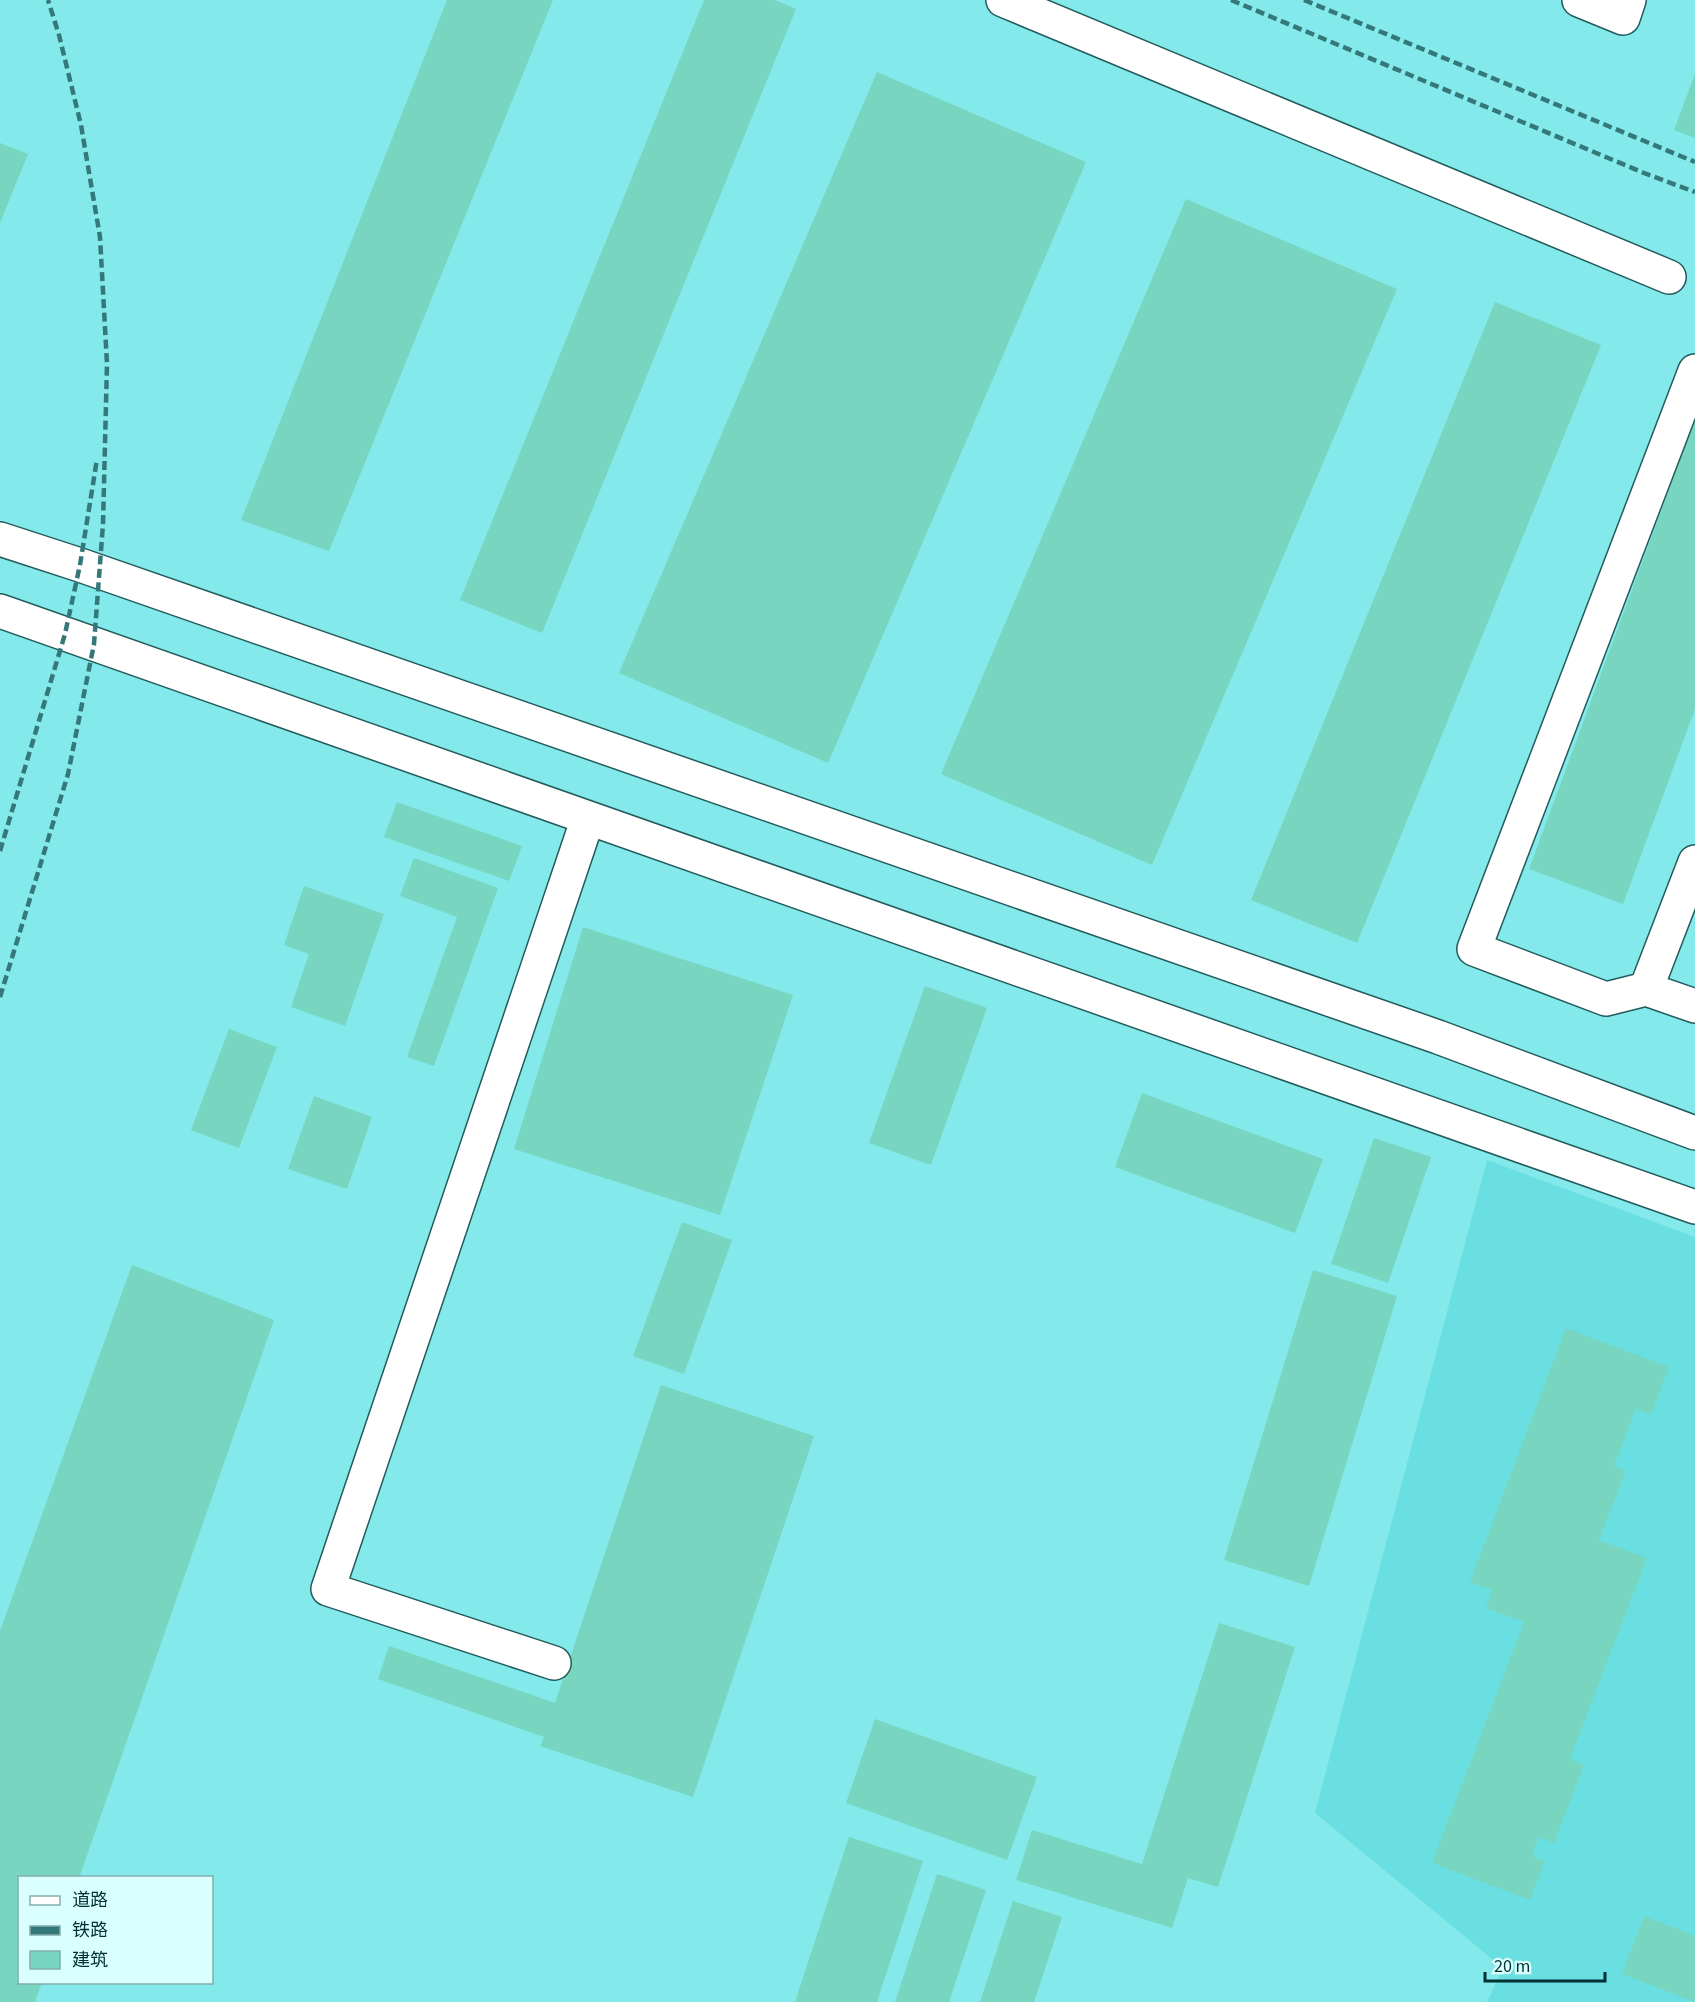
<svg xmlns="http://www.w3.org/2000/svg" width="1695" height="2002" viewBox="0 0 1695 2002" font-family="'Source Sans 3','Noto Sans SC',sans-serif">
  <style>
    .built { fill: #6adfe1 }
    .building { fill: #78d6c0 }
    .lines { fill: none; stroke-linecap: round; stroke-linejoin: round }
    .minor-casing { stroke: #245b5c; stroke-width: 36 }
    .minor { stroke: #fff; stroke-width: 33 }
    .rail { stroke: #347879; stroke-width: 4.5; stroke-dasharray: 9 4.5; stroke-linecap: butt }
  </style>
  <rect width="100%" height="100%" fill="#83e9ea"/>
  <path class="built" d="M1487 1160 1695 1237V2002H1487L1503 1968 1315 1813Z"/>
  <path class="building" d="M447 0H553L329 551 241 520Z
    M704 0H775L796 9 542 633 460 600Z
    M877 72 1086 162 828 763 619 673Z
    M1695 74V138L1674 130Z
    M0 143 28 154 0 223Z
    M1186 199 1397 289 1152 865 941 774Z
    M1495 302 1601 345 1357 943 1251 900Z
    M1695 419V709L1623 904 1529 869Z
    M397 802 522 846 509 881 384 837Z
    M414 858 498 888 434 1066 407 1057 457 917 400 896Z
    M304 886 384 914 345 1026 291 1007 309 954 284 945Z
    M583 927 793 995 720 1215 514 1149Z
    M925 986 987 1008 931 1165 869 1143Z
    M229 1029 277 1047 239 1148 191 1130Z
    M1142 1093 1323 1159 1295 1233 1115 1167Z
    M314 1096 372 1117 347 1189 288 1169Z
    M1374 1138 1431 1157 1388 1283 1331 1264Z
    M682 1222 732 1240 684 1374 633 1356Z
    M132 1265 274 1320 79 1878H20V1982H42L35 2002H0V1631Z
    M1313 1270 1397 1296 1309 1586 1224 1560Z
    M1566 1328 1669 1367 1651 1415 1636 1409 1614 1466 1626 1471 1599 1540 1647 1558 1570 1759 1584 1765 1554 1843 1539 1837 1532 1856 1545 1861 1530 1900 1432 1863 1524 1622 1486 1608 1492 1590 1470 1582Z
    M661 1385 814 1436 693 1797 540 1746 544 1737 378 1679 389 1646 555 1703Z
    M1219 1623 1295 1647 1218 1887 1188 1878 1172 1928 1016 1880 1032 1830 1142 1864Z
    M875 1719 1037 1777 1007 1860 846 1803Z
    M849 1837 923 1861 877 2002H795Z
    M937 1874 986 1890 949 2002H895Z
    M1013 1901 1062 1917 1034 2002H980Z
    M1644 1916 1695 1936V2002L1622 1974Z"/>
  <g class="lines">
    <g class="minor-casing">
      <path id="minor" d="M1003 0 1669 277
        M1579 0 1623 18 1629 0
        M0 539 80 565 1438 1037 1695 1133
        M0 611 1695 1207
        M1695 862 1646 989 1695 1006
        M1646 989 1606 999 1474 949 1695 371
        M554 1663 328 1589 588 818"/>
    </g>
    <use href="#minor" class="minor"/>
    <path class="rail" d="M1231 0 1644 173 1695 192
      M1304 0 1695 162
      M0 851 65 634 80 565 97 459
      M0 997 68 774 94 644 103 524 107 364 100 237 81 125 59 35 48 0"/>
  </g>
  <rect x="18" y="1876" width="195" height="108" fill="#d9ffff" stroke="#83adad" stroke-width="1.5"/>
  <rect x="30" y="1896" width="30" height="9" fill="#ffffff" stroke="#83adad" stroke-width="1.5"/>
  <text x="72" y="1906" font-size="18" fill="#013132">道路</text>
  <rect x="30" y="1926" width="30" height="9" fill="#347879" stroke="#83adad" stroke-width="1.5"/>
  <text x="72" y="1936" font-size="18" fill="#013132">铁路</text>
  <rect x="30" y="1951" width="30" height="18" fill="#78d6c0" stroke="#83adad" stroke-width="1.5"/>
  <text x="72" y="1966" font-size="18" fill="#013132">建筑</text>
  <path d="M1485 1972v9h120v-9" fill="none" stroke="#013132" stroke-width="3"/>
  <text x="1494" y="1972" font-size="18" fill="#013132" stroke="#d9ffff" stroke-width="4.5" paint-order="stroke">20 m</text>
</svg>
